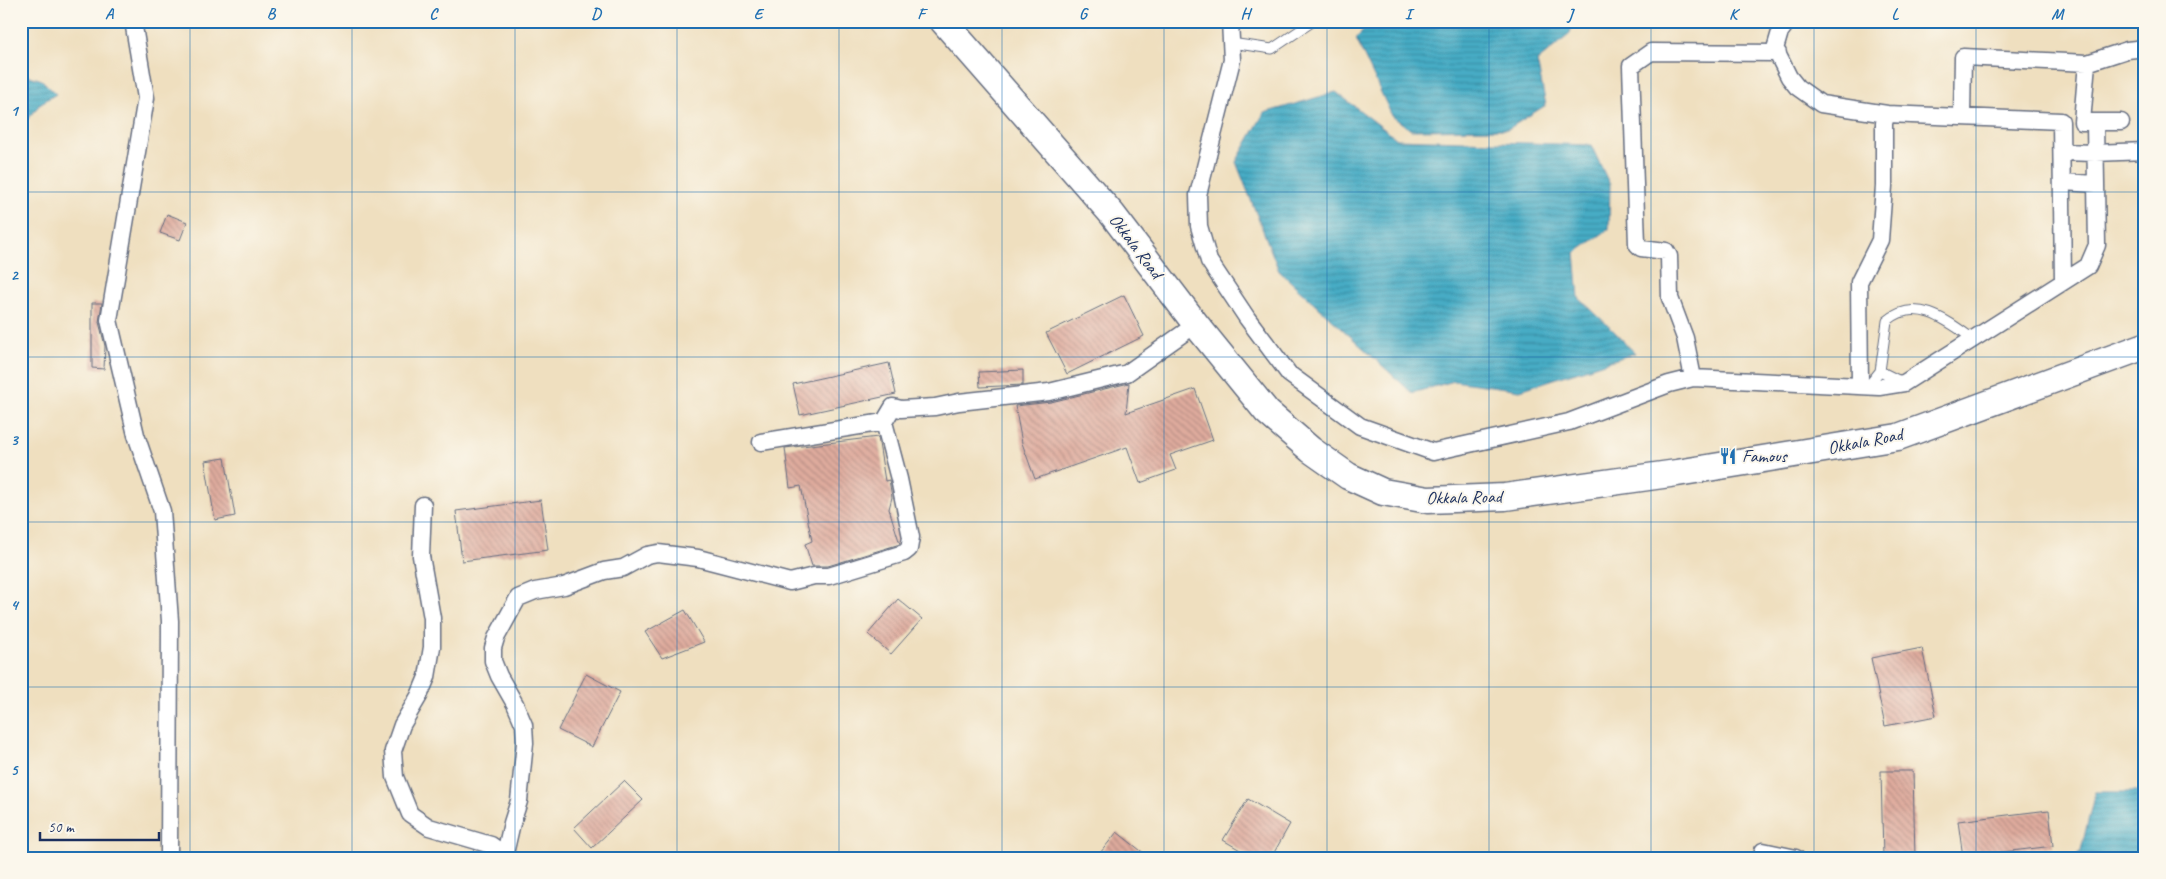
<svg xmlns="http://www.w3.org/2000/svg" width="2166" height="879" viewBox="0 0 2166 879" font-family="Caveat,sans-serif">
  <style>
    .water { fill: url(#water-rules); stroke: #306e92 }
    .building { fill: url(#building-back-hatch) }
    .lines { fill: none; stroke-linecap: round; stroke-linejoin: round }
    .service-casing { stroke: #656d80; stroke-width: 11 }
    .minor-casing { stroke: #656d80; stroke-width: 19 }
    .primary-casing { stroke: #656d80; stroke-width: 29 }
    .service { stroke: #fff; stroke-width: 9 }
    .minor { stroke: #fff; stroke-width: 16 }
    .primary { stroke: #fff; stroke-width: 26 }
    .grid { fill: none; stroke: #1f6fb2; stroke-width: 1; stroke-opacity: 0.55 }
    .labels { text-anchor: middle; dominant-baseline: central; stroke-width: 4; stroke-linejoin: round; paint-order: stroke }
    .street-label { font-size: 18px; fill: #1b2f5e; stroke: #fbf7ec }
    .poi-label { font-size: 18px; fill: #1b2f5e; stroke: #fbf7ec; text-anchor: start }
    .neatline { fill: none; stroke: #1f6fb2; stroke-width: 2 }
    .grid-label { font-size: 16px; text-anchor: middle; font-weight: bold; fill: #1f6fb2 }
  </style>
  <defs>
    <pattern id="water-rules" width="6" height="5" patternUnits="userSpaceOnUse" patternTransform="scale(1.25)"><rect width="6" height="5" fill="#46acc5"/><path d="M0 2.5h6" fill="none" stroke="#3a8ca3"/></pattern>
    <pattern id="building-back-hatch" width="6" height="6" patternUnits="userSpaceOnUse" patternTransform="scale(1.25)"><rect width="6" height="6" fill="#dfab9d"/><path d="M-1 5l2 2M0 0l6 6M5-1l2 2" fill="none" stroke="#b48c83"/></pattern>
  </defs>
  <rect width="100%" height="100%" fill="#fbf7ec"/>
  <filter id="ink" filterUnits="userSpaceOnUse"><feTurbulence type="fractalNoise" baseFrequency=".02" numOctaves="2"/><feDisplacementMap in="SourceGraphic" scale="10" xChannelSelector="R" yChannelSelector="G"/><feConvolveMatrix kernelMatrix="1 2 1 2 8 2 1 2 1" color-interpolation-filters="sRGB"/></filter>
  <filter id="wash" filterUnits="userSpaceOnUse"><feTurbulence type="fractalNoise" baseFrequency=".0096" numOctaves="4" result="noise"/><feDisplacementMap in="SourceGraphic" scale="20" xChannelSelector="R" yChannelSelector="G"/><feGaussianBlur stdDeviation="1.12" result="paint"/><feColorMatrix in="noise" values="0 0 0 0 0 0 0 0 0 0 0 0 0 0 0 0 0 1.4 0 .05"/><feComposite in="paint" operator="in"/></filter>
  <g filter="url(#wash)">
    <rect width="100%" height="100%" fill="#efdfbf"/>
    <path class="water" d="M1371 21H1572L1570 34 1537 61 1546 105 1508 129 1411 130 1392 116 1356 39Z
      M21 73 42 80 56 94 41 103 21 127Z
      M1336 92 1397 139 1591 145 1610 185 1609 229 1575 253 1579 298 1614 331 1635 353 1520 390 1454 381 1412 393 1279 271 1236 162 1264 113Z
      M2095 792H2145V858H2075L2081 850Z"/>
    <g id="blocks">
      <path class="building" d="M167 214 187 222 180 240 160 233Z
        M1124 295 1144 336 1067 374 1046 333Z
        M92 303H102L99 322 105 346 104 369 92 368Z
        M889 363 896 394 800 415 793 384Z
        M1023 370V385L980 387 979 372Z
        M1129 383 1126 413 1195 389 1213 440 1170 455 1176 470 1140 483 1127 447 1035 479 1022 443 1015 406 1051 402Z
        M878 437 885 481 889 480 892 497 889 509 900 544 828 566H812L805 544 812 541 801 486 790 488 785 448Z
        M225 458 235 516 215 520 205 461Z
        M541 500 548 550 462 561 456 511Z
        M898 599 922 619 891 654 868 634Z
        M685 610 704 642 662 658 645 632Z
        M1922 648 1936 716 1885 726 1871 658Z
        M586 674 620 692 592 747 558 730Z
        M1881 771H1913L1915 858H1883Z
        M624 781 643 800 592 848 574 828Z
        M1248 799 1290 824 1271 858H1254L1223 840Z
        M2049 810 2053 846 1963 857 1958 821Z
        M1117 832 1150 858H1096Z"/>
    </g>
  </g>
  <g filter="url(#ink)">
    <use href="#blocks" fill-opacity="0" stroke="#656d80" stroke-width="1"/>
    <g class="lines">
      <g class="service-casing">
        <path id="service" d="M1231 43 1272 49 1312 22
          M1880 371 1902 382
          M1868 386 1880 371 1887 321C1916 296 1948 321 1973 339"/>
      </g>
      <g class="minor-casing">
        <path id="minor" d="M133 21 146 98 109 320 136 435 162 511 170 621 169 858
          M1230 21 1232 60 1198 195 1199 226 1209 261 1247 318 1289 374 1360 426 1433 452 1569 422 1669 384 1693 378 1879 387 1904 383 2088 266 2097 245 2095 123
          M1788 21 1780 32 1775 49 1789 77 1797 87 1821 104 1887 114 2061 121 2063 282
          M1962 117 1963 57 2087 63
          M2082 122 2087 63 2127 50 2145 48
          M2083 122H2121
          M2062 152 2095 153 2145 151
          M2062 182 2096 184
          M1693 378 1685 338 1670 298 1669 256 1666 251 1641 248 1637 244 1631 66 1651 52 1778 53
          M1860 386 1859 282 1880 240 1884 186V123L1887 114
          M761 442 884 422
          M423 505 421 556 432 618V647L427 677 419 696 402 725 393 751 395 777 410 814 429 827 491 845 505 855
          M1763 851 1796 858
          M504 858 512 823 519 801 525 743 524 725 515 704 499 676 493 661V648L496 638 518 598 535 591 564 586 604 571 623 568 647 555 658 553 698 558 790 582 814 576H829L904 553 909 549 911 537 899 479 884 422 893 407 901 409 935 407 959 402 1049 392 1127 373 1195 325"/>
      </g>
      <g class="primary-casing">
        <path id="primary" d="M943 21 1112 214 1198 327 1267 412 1311 450 1348 476 1383 492 1428 500 1505 497 1677 473 1898 437 2145 346"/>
      </g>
      <use href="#service" class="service"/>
      <use href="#minor" class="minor"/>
      <use href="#primary" class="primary"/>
    </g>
  </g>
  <path class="grid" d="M190 21V858M352 21V858M515 21V858M677 21V858M839 21V858M1002 21V858M1164 21V858M1327 21V858M1489 21V858M1651 21V858M1814 21V858M1976 21V858M21 192H2145M21 357H2145M21 522H2145M21 687H2145"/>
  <defs>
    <g id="restaurant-bare" transform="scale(1.35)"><path d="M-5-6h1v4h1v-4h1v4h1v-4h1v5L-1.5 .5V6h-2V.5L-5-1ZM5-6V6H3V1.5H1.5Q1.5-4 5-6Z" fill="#1f6fb2" stroke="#fbf7ec" stroke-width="2.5" paint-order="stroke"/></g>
  </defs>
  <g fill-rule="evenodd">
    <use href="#restaurant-bare" x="1728" y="456"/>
  </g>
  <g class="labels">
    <g class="street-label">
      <text transform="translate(1136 246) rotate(53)">Okkala Road</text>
      <text transform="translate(1865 441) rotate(-11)">Okkala Road</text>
      <text transform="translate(1464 497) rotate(-1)">Okkala Road</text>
    </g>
    <g class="poi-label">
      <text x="1742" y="456">Famous</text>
    </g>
  </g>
  <rect width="2166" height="879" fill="none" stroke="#fbf7ec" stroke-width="55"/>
  <path d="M40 832v8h119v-8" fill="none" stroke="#1b2f5e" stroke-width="2.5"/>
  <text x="48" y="832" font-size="15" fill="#1b2f5e" stroke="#fbf7ec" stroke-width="4" paint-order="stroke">50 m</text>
  <rect x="28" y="28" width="2110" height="824" class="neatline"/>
  <g class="grid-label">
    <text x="109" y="19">A</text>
    <text x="271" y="19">B</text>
    <text x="433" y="19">C</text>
    <text x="596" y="19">D</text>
    <text x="758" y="19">E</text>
    <text x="921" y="19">F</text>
    <text x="1083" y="19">G</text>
    <text x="1245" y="19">H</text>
    <text x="1408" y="19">I</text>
    <text x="1570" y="19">J</text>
    <text x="1733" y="19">K</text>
    <text x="1895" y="19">L</text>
    <text x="2057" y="19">M</text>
    <text x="14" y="116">1</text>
    <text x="14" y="280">2</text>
    <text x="14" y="445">3</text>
    <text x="14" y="610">4</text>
    <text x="14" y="775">5</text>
  </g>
</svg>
